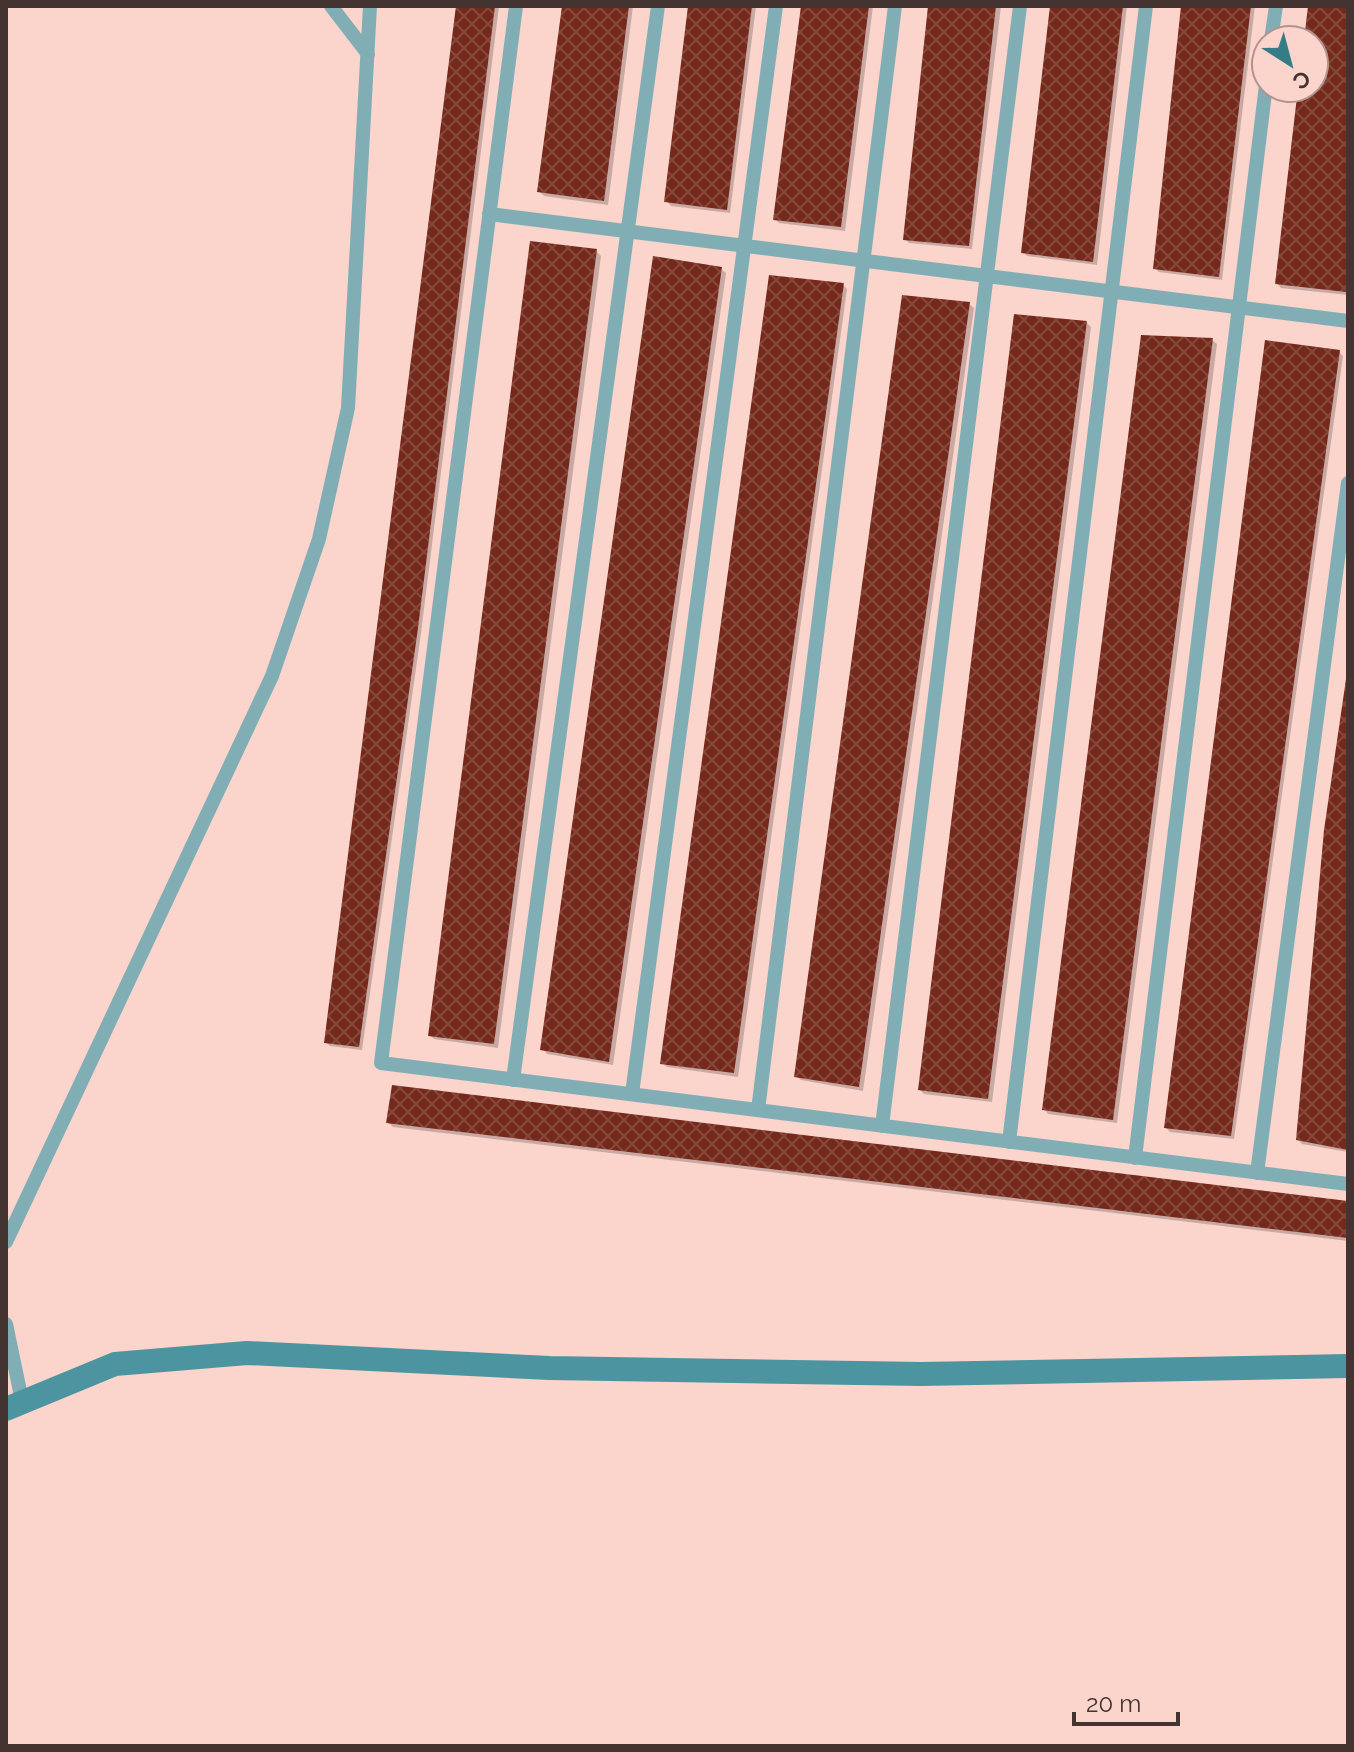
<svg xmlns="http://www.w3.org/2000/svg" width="1354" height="1752" viewBox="0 0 1354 1752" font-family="Raleway,sans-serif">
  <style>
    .shadow { fill: #0003 }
    .building { fill: url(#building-cross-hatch) }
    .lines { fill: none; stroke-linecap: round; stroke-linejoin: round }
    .lane { stroke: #81aeb5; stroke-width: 14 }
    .secondary { stroke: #4c95a0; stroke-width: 24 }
  </style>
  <defs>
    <pattern id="building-cross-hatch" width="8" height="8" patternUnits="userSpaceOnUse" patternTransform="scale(2)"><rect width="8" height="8" fill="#75291b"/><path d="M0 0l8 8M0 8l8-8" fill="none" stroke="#85483c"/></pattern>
  </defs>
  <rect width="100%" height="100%" fill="#fbd4cc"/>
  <path class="shadow" d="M458 6H499L421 633 362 1050 330 1046 326 1042Z
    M564 6H633L608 205 544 196 540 192Z
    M691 6H756L730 213 671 206 667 201Z
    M803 6H873L845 231 779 223 775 219Z
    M930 6H1001L972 249 909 243 905 239Z
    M1052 6H1127L1097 265 1027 256 1023 252Z
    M1183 6H1255L1222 280 1159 272 1155 268Z
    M1310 6H1348V295L1281 288 1277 283 1300 88H1314V40H1306Z
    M596 251 601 256 498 1048 434 1039 430 1035Z
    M721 269 726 273 613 1065 547 1054 543 1049Z
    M843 285 847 289 738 1077 667 1067 662 1063Z
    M969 304 974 308 863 1091 801 1080 796 1076Z
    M1087 323 1091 327 992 1102 924 1094 920 1090Z
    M1212 340 1217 344 1117 1123 1048 1114 1044 1109Z
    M1339 352 1343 356 1234 1139 1170 1132 1166 1128Z
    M1348 681V1152L1302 1144 1298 1140Z
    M388 1122 1348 1202V1241L393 1127Z"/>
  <path class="building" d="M456 6H495L418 628 359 1047 324 1043Z
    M562 6H629L604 201 537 192Z
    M688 6H752L727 210 664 202Z
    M801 6H869L841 227 773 220Z
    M928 6H996L969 246 903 240Z
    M1050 6H1123L1093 262 1021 253Z
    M1181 6H1251L1219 277 1153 269Z
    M1308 6H1348V273L1346 292 1275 284 1298 88H1314V40H1304Z
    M530 241 597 249 494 1044 428 1036Z
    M653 256 722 267 609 1062 540 1050Z
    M769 275 844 283 734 1073 660 1064Z
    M902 295 970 302 859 1087 794 1077Z
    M1014 314 1087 321 988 1099 918 1090Z
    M1141 335 1213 338 1113 1120 1042 1110Z
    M1265 340 1340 350 1231 1136 1164 1128Z
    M1346 679H1348V1150L1296 1140 1324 830Z
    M392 1085 1348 1201V1238L386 1123Z"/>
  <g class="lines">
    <path class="lane" d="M331 6 368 54
      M516 6 381 1063 1348 1184
      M1271 40 1276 6
      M489 214 1348 321
      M513 1080 658 6
      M632 1094 776 6
      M758 1110 895 6
      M882 1126 1020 6
      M1009 1142 1146 6
      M1135 1158 1266 85
      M1257 1173 1348 483
      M6 1242 272 676 319 539 348 408 370 6
      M6 1324 22 1401"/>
    <path class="secondary" d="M6 1409 115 1364 247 1353 549 1368 921 1374 1348 1366"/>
  </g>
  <rect width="1354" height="1752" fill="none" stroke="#433431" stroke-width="16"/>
  <g transform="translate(1290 64) rotate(144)"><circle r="38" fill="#fbd4cc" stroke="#b1948e" stroke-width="2"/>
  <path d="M0-6L14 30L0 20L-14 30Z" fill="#357c87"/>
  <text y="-12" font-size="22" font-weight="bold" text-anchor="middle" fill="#433431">С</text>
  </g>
  <path d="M1074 1712v12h104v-12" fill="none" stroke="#433431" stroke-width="4"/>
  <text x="1086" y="1712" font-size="24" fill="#433431" stroke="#fbd4cc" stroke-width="6" paint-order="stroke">20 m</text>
</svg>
